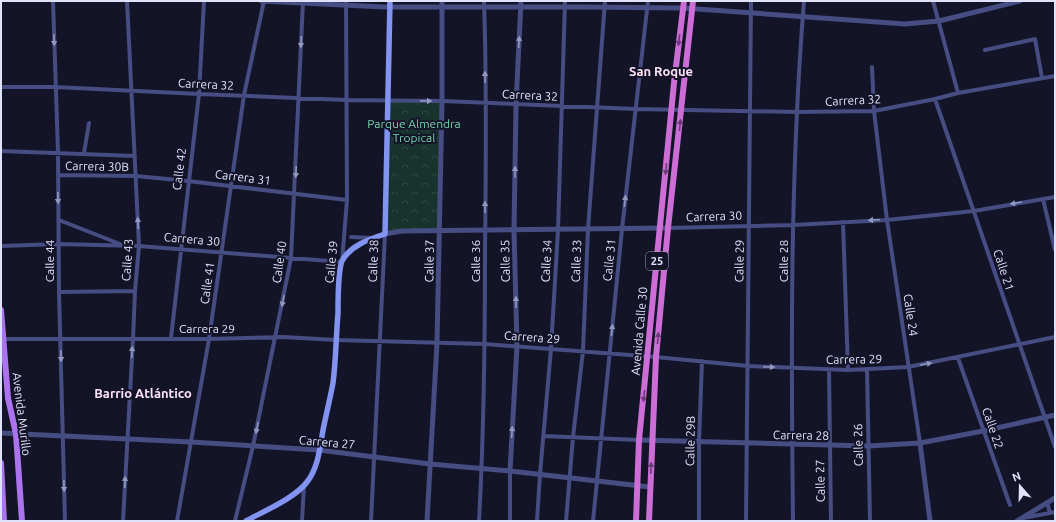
<svg xmlns="http://www.w3.org/2000/svg" width="1056" height="522" viewBox="0 0 1056 522" font-family="Ubuntu,sans-serif">
  <style>
    .park { fill: url(#park-crowns) }
    .lines { fill: none; stroke-linecap: round; stroke-linejoin: round }
    .minor { stroke: #454d82; stroke-width: 4 }
    .tertiary { stroke: #454d82; stroke-width: 5 }
    .secondary { stroke: #8293f0; stroke-width: 5.5 }
    .primary { stroke: #ab74ee; stroke-width: 6 }
    .trunk { stroke: #cc6ed6; stroke-width: 6 }
    .oneway { fill: #9298be }
    .oneway2 { fill: #673c77 }
    .labels { text-anchor: middle; dominant-baseline: central; stroke-width: 4; stroke-linejoin: round; paint-order: stroke }
    .shield { fill: #141429; stroke: #a3a4bc; stroke-width: 1 }
    .shield-label { font-size: 11px; font-weight: bold; fill: #e0e2fb }
    .street-label { font-size: 12px; fill: #e0e2fb; stroke: #141429 }
    .park-label { font-size: 12px; fill: #73d4ab; stroke: #141429 }
    .neighbourhood-label { font-size: 13px; font-weight: bold; fill: #fbe2f7; stroke: #141429 }
  </style>
  <defs>
    <pattern id="park-crowns" width="20" height="18" patternUnits="userSpaceOnUse"><rect width="20" height="18" fill="#18322d"/><path d="M2 6a3 3 0 1 1 6 0M12 15a3 3 0 1 1 6 0" fill="none" stroke="#2e4642"/></pattern>
  </defs>
  <rect width="100%" height="100%" fill="#141429"/>
  <path class="park" d="M387 100 442 101 439 231 385 234Z"/>
  <g class="lines">
    <path class="minor" d="M53 1 58 152 59 292 65 521
      M933 1 958 93
      M985 50 1035 39 1042 78
      M872 67 874 111 887 220 920 443
      M1 87H55L199 94 346 100 442 101 636 109 797 112 874 111 935 99 958 93 1055 76
      M935 99C976 215 1014 331 1055 447
      M1 151 135 156
      M84 153 89 123
      M58 175 136 176 188 181 347 200
      M1043 199 1055 250
      M59 220 120 244
      M843 222 848 370
      M668 228 793 225 887 220 974 211 1055 197
      M351 237 372 238
      M1 246 59 244 139 246 342 262 347 200 346 1
      M59 292 135 291
      M171 338 199 94 204 1
      M3 339H209L283 337 336 340 485 344 656 357 748 366 848 370 908 367 1055 337
      M958 358 1010 505
      M829 369 831 521
      M867 369 870 521
      M543 436 639 440
      M1047 502 1050 513
      M1023 518 1055 512
      M123 521 133 339 135 291 139 246 127 1
      M177 521 209 339 244 95 264 1
      M235 521 253 446 291 258 303 1
      M302 521 304 486
      M371 521 385 234
      M479 521C484 431 485 342 485 252 486 168 487 85 484 1
      M510 521V471
      M537 521 540 474 551 349 558 230 565 1
      M566 521 573 437 583 351 588 229 605 1
      M593 521 622 229 648 1
      M699 521V442L702 361
      M746 521 751 1
      M793 521C791 348 790 174 804 1"/>
    <path class="tertiary" d="M261 1 384 7H587L683 8 905 24 939 21 1020 1
      M385 234 402 231 668 228
      M1 433 191 442 319 450 430 464 510 471 650 487
      M639 440 868 446 920 443 983 431 1055 415
      M920 443 930 521
      M510 471 517 346 514 230 516 105 521 1
      M427 521 437 343 442 101V1
      M1017 521 1055 498"/>
    <path class="secondary" d="M246 521C264 511 295 498 307 482 318 468 320 448 323 430 326 415 330 399 333 383 336 360 336 336 338 313 338 301 338 271 342 261 350 246 369 239 385 234L390 1"/>
    <path class="primary" d="M1 310 8 398 16 434 22 521
      M1 463 4 521"/>
    <path class="trunk" d="M636 521 639 440 674 83 684 1
      M649 521 656 357 668 228 693 1"/>
  </g>
  <defs><path id="oneway-solid" d="M-6-.8H1V-3.2L6.5 0L1 3.2V.8H-6Z"/></defs>
  <g class="oneway">
    <use href="#oneway-solid" transform="translate(54 40) rotate(88)"/>
    <use href="#oneway-solid" transform="translate(301 42) rotate(93)"/>
    <use href="#oneway-solid" transform="translate(519 42) rotate(-87)"/>
    <use href="#oneway-solid" transform="translate(485 77) rotate(-91)"/>
    <use href="#oneway-solid" transform="translate(426 101) rotate(1)"/>
    <use href="#oneway-solid" transform="translate(296 172) rotate(92)"/>
    <use href="#oneway-solid" transform="translate(515 172) rotate(-89)"/>
    <use href="#oneway-solid" transform="translate(58 198) rotate(89)"/>
    <use href="#oneway-solid" transform="translate(625 201) rotate(-83)"/>
    <use href="#oneway-solid" transform="translate(1016 203) rotate(170)"/>
    <use href="#oneway-solid" transform="translate(485 207) rotate(-90)"/>
    <use href="#oneway-solid" transform="translate(874 220) rotate(178)"/>
    <use href="#oneway-solid" transform="translate(138 223) rotate(-93)"/>
    <use href="#oneway-solid" transform="translate(283 301) rotate(101)"/>
    <use href="#oneway-solid" transform="translate(516 302) rotate(-91)"/>
    <use href="#oneway-solid" transform="translate(612 330) rotate(-84)"/>
    <use href="#oneway-solid" transform="translate(132 352) rotate(-87)"/>
    <use href="#oneway-solid" transform="translate(61 356) rotate(88)"/>
    <use href="#oneway-solid" transform="translate(926 364) rotate(-10)"/>
    <use href="#oneway-solid" transform="translate(769 367) rotate(3)"/>
    <use href="#oneway-solid" transform="translate(257 428) rotate(102)"/>
    <use href="#oneway-solid" transform="translate(512 432) rotate(-87)"/>
    <use href="#oneway-solid" transform="translate(125 482) rotate(-87)"/>
    <use href="#oneway-solid" transform="translate(64 486) rotate(89)"/>
  </g>
  <g class="oneway2">
    <use href="#oneway-solid" transform="translate(679 40) rotate(97)"/>
    <use href="#oneway-solid" transform="translate(680 125) rotate(-84)"/>
    <use href="#oneway-solid" transform="translate(666 169) rotate(96)"/>
    <use href="#oneway-solid" transform="translate(658 338) rotate(-85)"/>
    <use href="#oneway-solid" transform="translate(644 396) rotate(96)"/>
    <use href="#oneway-solid" transform="translate(651 468) rotate(-88)"/>
  </g>
  <g class="labels">
    <rect class="shield" x="646" y="252" width="22" height="18" rx="3"/>
    <g class="shield-label">
      <text x="657" y="261">25</text>
    </g>
    <g class="street-label">
      <text transform="translate(206 84) rotate(3)">Carrera 32</text>
      <text transform="translate(530 95) rotate(3)">Carrera 32</text>
      <text transform="translate(853 100) rotate(-3)">Carrera 32</text>
      <text transform="translate(97 166) rotate(1)">Carrera 30B</text>
      <text transform="translate(179 169) rotate(-83)">Calle 42</text>
      <text transform="translate(243 177) rotate(7)">Carrera 31</text>
      <text transform="translate(714 216) rotate(-2)">Carrera 30</text>
      <text transform="translate(192 239) rotate(5)">Carrera 30</text>
      <text transform="translate(127 260) rotate(-86)">Calle 43</text>
      <text transform="translate(609 260) rotate(-84)">Calle 31</text>
      <text transform="translate(49 261) rotate(-90)">Calle 44</text>
      <text transform="translate(373 261) rotate(-88)">Calle 38</text>
      <text transform="translate(429 261) rotate(-89)">Calle 37</text>
      <text transform="translate(475 261) rotate(-90)">Calle 36</text>
      <text transform="translate(505 261) rotate(-91)">Calle 35</text>
      <text transform="translate(546 261) rotate(-87)">Calle 34</text>
      <text transform="translate(576 261) rotate(-88)">Calle 33</text>
      <text transform="translate(739 261) rotate(-89)">Calle 29</text>
      <text transform="translate(783 261) rotate(-90)">Calle 28</text>
      <text transform="translate(279 262) rotate(-82)">Calle 40</text>
      <text transform="translate(331 262) rotate(-84)">Calle 39</text>
      <text transform="translate(1004 270) rotate(72)">Calle 21</text>
      <text transform="translate(207 283) rotate(-82)">Calle 41</text>
      <text transform="translate(911 315) rotate(82)">Calle 24</text>
      <text x="207" y="328">Carrera 29</text>
      <text transform="translate(639 331) rotate(-85)">Avenida Calle 30</text>
      <text transform="translate(532 337) rotate(4)">Carrera 29</text>
      <text transform="translate(854 359) rotate(-1)">Carrera 29</text>
      <text transform="translate(22 414) rotate(83)">Avenida Murillo</text>
      <text transform="translate(993 428) rotate(71)">Calle 22</text>
      <text transform="translate(801 435) rotate(1)">Carrera 28</text>
      <text transform="translate(690 441) rotate(-89)">Calle 29B</text>
      <text transform="translate(327 442) rotate(5)">Carrera 27</text>
      <text transform="translate(858 445) rotate(-91)">Calle 26</text>
      <text transform="translate(820 481) rotate(-91)">Calle 27</text>
    </g>
    <g class="park-label">
      <text x="414" y="123">Parque Almendra<tspan x="414" dy="14">Tropical</tspan></text>
    </g>
    <g class="neighbourhood-label">
      <text x="661" y="71">San Roque</text>
      <text x="143" y="393">Barrio Atlántico</text>
    </g>
  </g>
  <rect width="1056" height="522" fill="none" stroke="#e0e2fb" stroke-width="4"/>
  <g transform="translate(1020 486) rotate(340)" stroke="#141429" stroke-width="3" paint-order="stroke">
  <path d="M0-3L7 15L0 10L-7 15Z" fill="#e0e2fb"/>
  <text y="-6" font-size="11" font-weight="bold" text-anchor="middle" fill="#e0e2fb">N</text>
  </g>
</svg>
